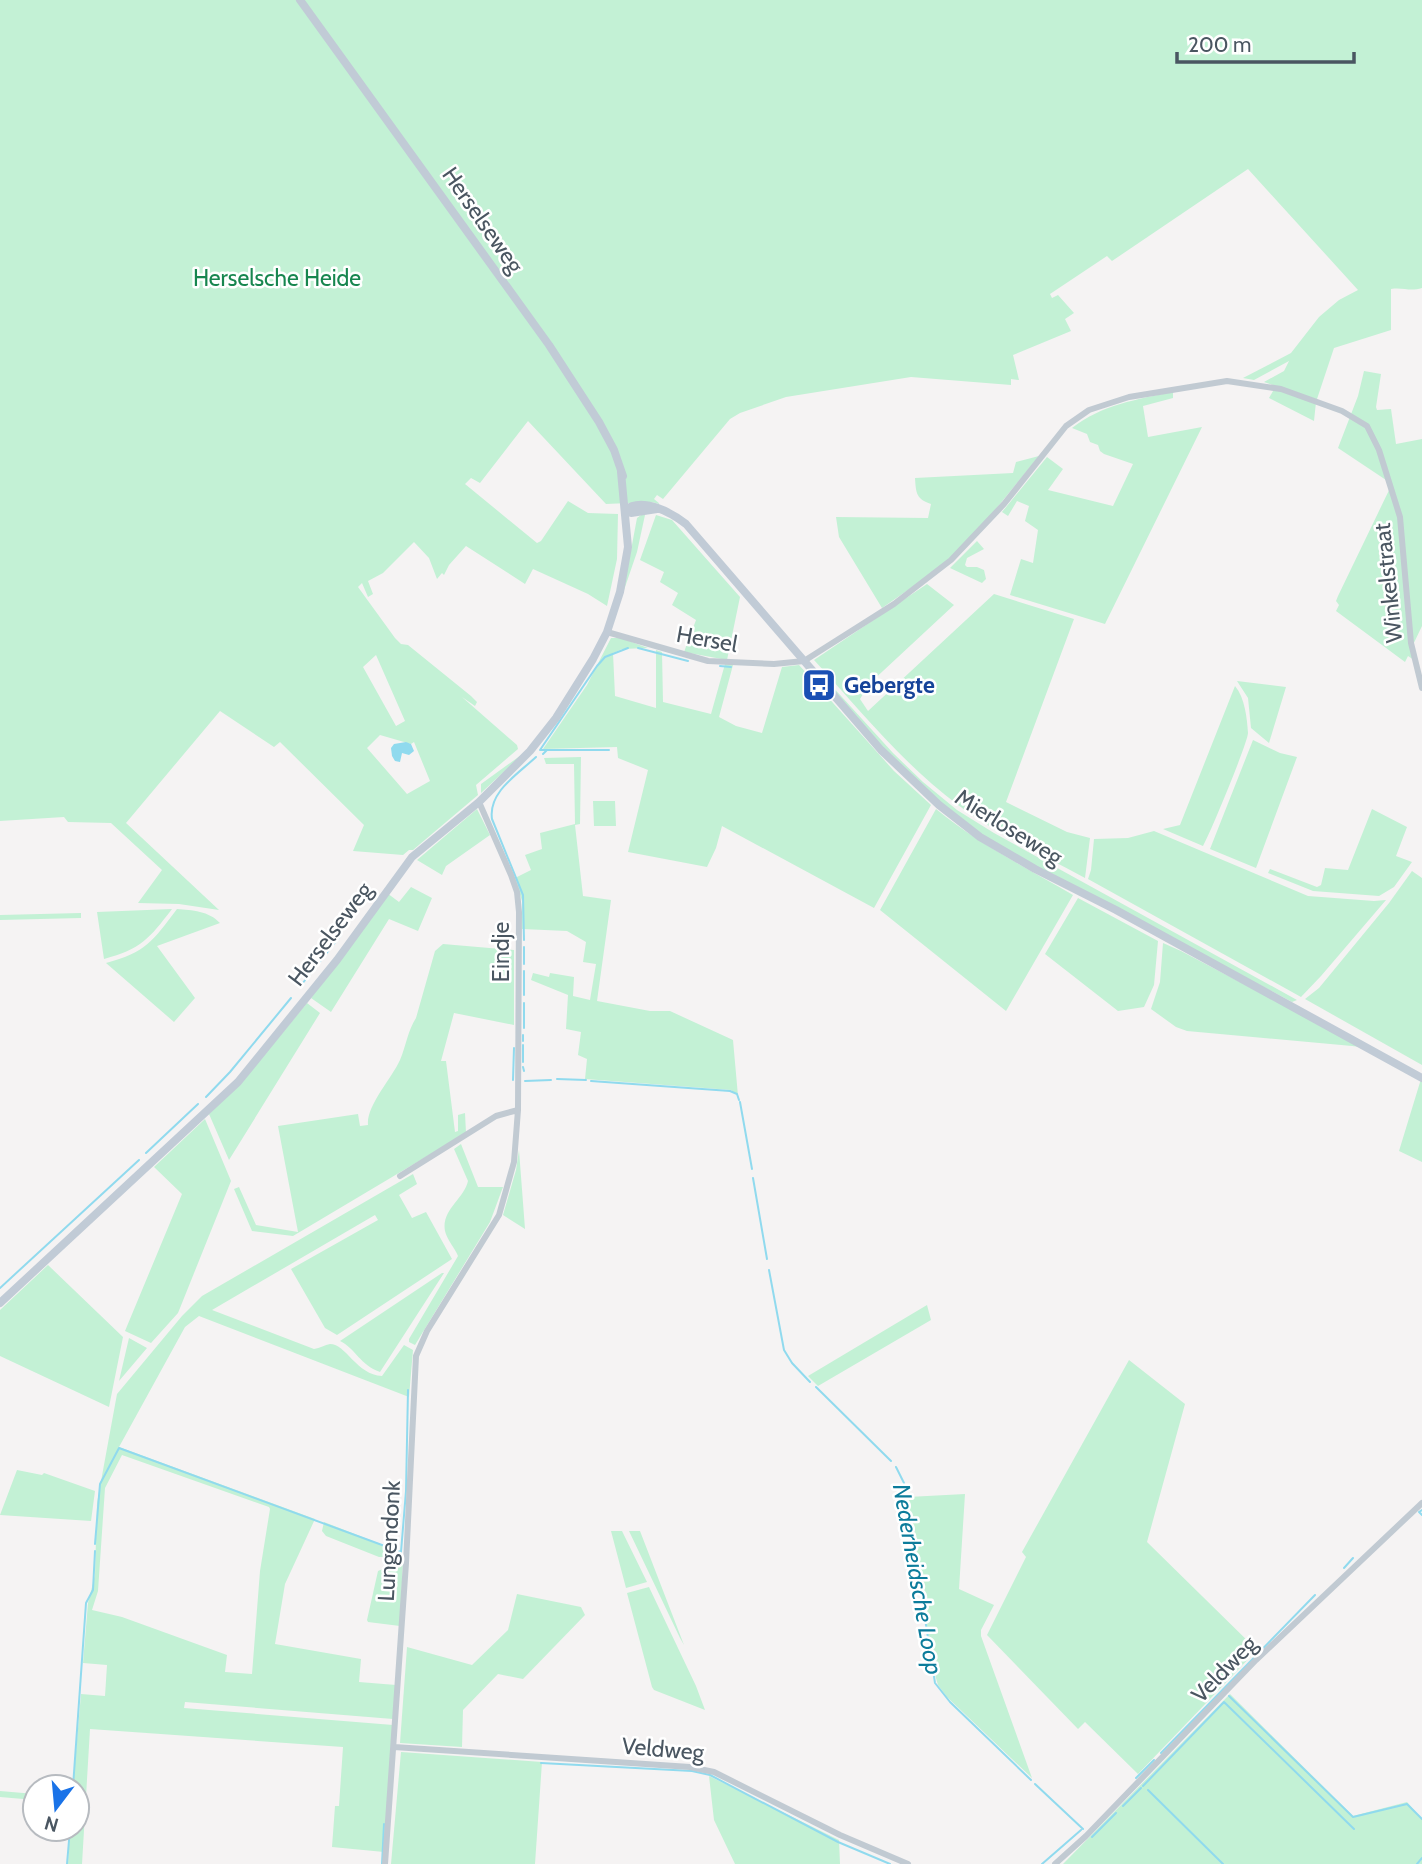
<svg xmlns="http://www.w3.org/2000/svg" width="1422" height="1864" viewBox="0 0 1422 1864" font-family="Cabin,sans-serif">
  <style>
    .green { fill: #c3f1d5; fill-rule: evenodd }
    .water { fill: #90daee }
    .lines { fill: none; stroke-linecap: round; stroke-linejoin: round }
    .stream { stroke: #90daee; stroke-width: 2 }
    .street { stroke: #c1cad2; stroke-width: 6 }
    .secondary { stroke: #c1cbd6; stroke-width: 8 }
    .labels { text-anchor: middle; dominant-baseline: central; stroke-width: 5; stroke-linejoin: round; paint-order: stroke }
    .street-label { font-size: 23px; fill: #4a5661; stroke: #fff }
    .park-label { font-size: 23px; fill: #17864f; stroke: #fff }
    .transit-label { font-size: 23px; font-weight: bold; fill: #164399; stroke: #fff; text-anchor: start }
    .water-label { font-size: 24px; font-style: italic; fill: #0c7c9b; stroke: #fff }
  </style>
  <rect width="100%" height="100%" fill="#f5f3f3"/>
  <path class="green" d="M0 0H1422V288C1410 292 1403 287 1391 289V330L1334 348 1316 402 1314 421 1269 398 1276 386 1264 382 1284 371 1289 361 1254 380 1243 378 1291 353 1319 317 1339 300 1358 290 1248 169 1112 261 1107 256 1050 294 1052 298 1058 295 1074 313 1065 319 1071 331 1013 355 1019 380 1011 379V385L911 377 786 397 740 413 730 419 663 499 657 495 654 499 660 504 651 502 606 504 528 421 480 483 471 478 465 484 537 543 541 541 568 501 588 513 618 514 617 559 607 606 588 594 533 569 525 584 466 546 449 565 444 575 442 573 437 579 429 558 414 542 383 573 368 581 373 594 368 597 362 583 358 587 395 638 401 644 408 645 471 696 477 702 475 706 462 697 517 745 518 749 476 785 478 795 413 850H409L403 855 353 851 364 825 280 742 274 747 220 711 126 823 219 910 179 904 138 903 162 870 111 823 68 822 64 817 0 821ZM376 655 405 721 396 726 363 667ZM380 735 411 744 414 742 430 781 407 794 367 748Z
    M1364 371 1381 374 1376 407 1377 410 1391 409 1396 444 1422 439V626L1411 649 1414 660 1408 656 1405 662 1336 611 1339 605 1336 601 1338 596 1392 484 1338 448 1358 396Z
    M1173 392V398L1143 406 1148 437 1202 427 1105 624 1010 595 1021 559 1033 563 1038 530 1025 521 1029 506 1017 501 1008 516 1002 512 1047 457 1063 469 1048 490 1113 506 1133 464 1104 454 1100 451 1098 445 1090 442 1087 434 1072 428C1101 405 1138 399 1173 392Z
    M1039 456 978 531 944 565 882 608 839 537 836 517 928 518 931 504C916 499 916 493 915 478L1013 473 1016 462Z
    M641 515H645L637 552 623 593 637 518Z
    M656 515 672 520 740 597 727 660 684 652 696 620 672 605 678 593 660 582 664 572 640 560Z
    M977 541 984 549 967 558 965 565 967 567H977L984 570 986 579 982 583 950 568Z
    M927 584 954 605 869 684 860 699 868 711 994 594 1074 619 1006 802 1067 832 1090 838 1085 878C1042 855 997 834 958 805 903 764 860 710 814 660Z
    M611 638H621L648 648 622 649 613 653 615 696 656 708V650L662 652 663 702 711 714 725 664 733 665 719 717 736 726 762 733 782 667 799 665 894 771 931 805 874 908 722 826 716 848 707 867 628 852 648 770 618 758 617 747 543 749 587 685Z
    M811 663 893 753 923 782 957 810 994 833 1297 1000 1292 1002 1279 995 1045 873 968 827 898 766Z
    M1237 681 1286 687 1269 743 1251 728 1248 698Z
    M1235 686C1245 698 1247 718 1248 733 1248 742 1210 834 1203 846L1163 829 1180 825Z
    M1253 740 1280 753 1297 757 1256 868 1210 849Z
    M524 753 481 793V784Z
    M581 757 580 824 575 825 583 896 611 900 597 1001 650 1011H670L733 1040 738 1096 731 1090 585 1079 587 1059 578 1055 581 1032 566 1029 568 995 531 980 533 973 549 977 550 973 574 977 573 996 590 1000 596 964 583 962 586 942 567 931 522 929V901L515 878 531 870 525 855 542 849 540 833 575 824 574 764H546L544 758Z
    M593 801H615L616 826H594Z
    M477 809 490 835 446 866 442 875 417 860Z
    M936 809C980 845 1024 866 1073 895L1006 1011 880 910Z
    M1372 809 1407 827 1396 856 1412 862 1394 887 1379 896 1313 891 1268 873 1270 869 1317 887 1321 885 1325 868 1348 870Z
    M1154 831 1308 896 1374 901 1386 900 1321 976 1301 997 1088 879 1091 870 1094 839 1128 838Z
    M1412 871 1422 878V1065L1305 999 1319 988 1389 903Z
    M411 887 432 898 418 931 389 919 331 1012 311 998 387 893 399 902Z
    M1078 898 1158 941 1154 985 1144 1007 1118 1011 1045 954Z
    M172 909C149 939 141 949 104 959L97 912Z
    M177 909C192 910 209 911 220 923L157 946 195 998 174 1022 106 963C145 953 153 941 177 909Z
    M81 913V918L0 920V915Z
    M1163 943 1181 951 1363 1047 1187 1031 1176 1027 1151 1009 1160 982Z
    M443 944 514 950V1025L454 1013 441 1061H446L455 1132 458 1131V1115L465 1113 466 1133 293 1236 252 1231 234 1189 239 1187 256 1225 298 1232 278 1126 358 1114 360 1126 368 1125C366 1106 392 1078 400 1060 406 1046 408 1030 416 1018L435 951Z
    M307 1003 320 1013 229 1160 209 1114 260 1060Z
    M1421 1079H1422V1162L1399 1151Z
    M205 1119 231 1181 178 1313 151 1343 125 1331 182 1194 154 1167Z
    M461 1144 478 1187H503L490 1222 415 1345 409 1342V1339L458 1256C455 1248 447 1240 445 1231 441 1210 464 1199 468 1181L454 1149Z
    M519 1150 525 1229 503 1215 516 1170Z
    M413 1174 417 1184 399 1195 412 1218 426 1212 452 1259 337 1335 325 1328 291 1269 378 1220 375 1215 212 1310 314 1349C320 1348 325 1345 330 1344 346 1344 357 1375 382 1376L404 1345 413 1350 409 1397 199 1316 185 1327 119 1447 315 1519 285 1584 275 1644 361 1659 359 1682 396 1685 393 1719 185 1702 184 1708 393 1725 384 1852 332 1847 335 1806H339L343 1747 90 1729 82 1864H68L70 1829H77V1787H73L81 1694 105 1696 107 1665 83 1663 88 1603 95 1575 97 1503 117 1394 182 1316 202 1296ZM122 1455 269 1507 270 1509 260 1571 252 1674 225 1672 227 1655 122 1617 92 1610 98 1591 105 1488Z
    M48 1265 123 1337 109 1407 0 1356V1310Z
    M442 1273H444L380 1372C360 1365 356 1349 340 1341Z
    M927 1305 931 1320 818 1386 808 1376Z
    M129 1338 147 1348 119 1381Z
    M1129 1360 1185 1404 1147 1542 1257 1650 1138 1774 1085 1722 1078 1729 987 1635 1026 1557 1022 1552Z
    M17 1470 42 1475 44 1473 95 1491 91 1521 0 1515Z
    M965 1494 959 1589 994 1605 981 1630V1636L1032 1778 947 1697 938 1685 933 1668 908 1497Z
    M324 1522 401 1552 397 1557H379L326 1536 322 1531Z
    M611 1531H622L647 1582 626 1588Z
    M629 1531H640L684 1645 680 1638Z
    M403 1560 400 1626 368 1622 367 1620 378 1571Z
    M649 1587 696 1686 705 1710 654 1690 652 1687 627 1593Z
    M517 1594 581 1607 585 1615 523 1679 498 1674 463 1710 462 1747 400 1743 407 1647 472 1665 508 1630Z
    M1230 1694 1353 1816 1407 1802 1422 1819V1864H1063Z
    M401 1752 542 1762 535 1864H391Z
    M709 1776 839 1840 840 1864H735L714 1820Z
    M0 1791 35 1794V1800L0 1797Z"/>
  <path class="water" d="M406 742 411 744 414 751 409 755 402 753 400 762 395 761 392 756 391 748 394 744Z"/>
  <g class="lines">
    <path class="stream" d="M638 648 688 661
      M720 666 731 667
      M547 750H609
      M543 754 547 750H540L597 666 605 657 628 648
      M524 940 523 895 492 819C488 792 518 774 536 757
      M524 964V947
      M524 971V995
      M302 984 341 935
      M524 1028V1003
      M523 1041V1035
      M523 1062V1045
      M523 1067 524 1071
      M557 1079 586 1080
      M513 1080 514 1048
      M525 1081 551 1080
      M591 1081 730 1091 737 1094 739 1100
      M206 1097 230 1072 291 998
      M740 1102 752 1169
      M146 1153 198 1104
      M753 1178 767 1259
      M769 1270 784 1350 792 1363 810 1382
      M0 1288 139 1160
      M816 1387 891 1461
      M896 1467 904 1483 935 1683 950 1702 1031 1780
      M1422 1510 1419 1512 1422 1515
      M95 1544 100 1484 119 1448 401 1552 406 1491 408 1390
      M1344 1568 1353 1558
      M1229 1696 1353 1817 1407 1804 1422 1819
      M1161 1753 1315 1595
      M541 1763 692 1771 710 1775 838 1842 890 1864
      M1136 1778 1154 1760
      M1035 1784 1083 1829
      M1143 1786 1224 1702 1354 1829
      M73 1787 86 1603 93 1590 95 1551
      M1148 1790 1223 1864
      M1123 1806 1141 1788
      M1092 1837 1116 1813
      M67 1864 70 1829
      M382 1864 384 1824
      M1042 1864 1081 1830
      M1417 1864 1422 1858"/>
    <path class="street" d="M607 632 708 661 774 664 804 661 894 604 951 560 1004 504 1066 426 1089 410 1129 397 1227 381 1281 389 1342 411 1367 426 1379 450 1400 517 1411 643 1422 688
      M400 1176 496 1116 518 1110
      M394 1747 690 1767 714 1772 840 1835 908 1864
      M385 1864 406 1563 416 1356 427 1331 499 1215 514 1162 518 1110 519 912 517 892 511 875 479 802
      M1055 1864 1086 1836 1256 1660 1422 1503"/>
    <path class="secondary" d="M300 0 549 345 599 422 614 450 623 476
      M625 510C642 496 672 513 686 524L881 750 939 805 980 837 1035 869 1116 910 1422 1078
      M625 510 631 513 657 509
      M0 1303 238 1082 337 960 412 857 479 802 530 751 556 718 593 659 607 632 620 592 628 547 621 472"/>
  </g>
  <defs>
    <g id="bus-square" transform="scale(1.75)"><rect x="-9" y="-9" width="18" height="18" rx="4" fill="#1a4fb4" stroke="#fff"/><path d="M-5-6H5V4H4V6H2V4H-2V6H-4V4H-5ZM-3.5-4V0h7V-4ZM-3.5 1.2v1.5H-2V1.2ZM2 1.2v1.5H3.5V1.2Z" fill="#fff"/></g>
  </defs>
  <g fill-rule="evenodd">
    <use href="#bus-square" x="819" y="685"/>
  </g>
  <g class="labels">
    <g class="street-label">
      <text transform="translate(483 220) rotate(55)">Herselseweg</text>
      <text transform="translate(1388 583) rotate(-96)">Winkelstraat</text>
      <text transform="translate(707 639) rotate(10)">Hersel</text>
      <text transform="translate(1009 827) rotate(32)">Mierloseweg</text>
      <text transform="translate(330 934) rotate(-53)">Herselseweg</text>
      <text transform="translate(501 952) rotate(-90)">Eindje</text>
      <text transform="translate(389 1541) rotate(-87)">Lungendonk</text>
      <text transform="translate(1224 1669) rotate(-46)">Veldweg</text>
      <text transform="translate(663 1749) rotate(5)">Veldweg</text>
    </g>
    <g class="park-label">
      <text x="277" y="278">Herselsche Heide</text>
    </g>
    <g class="transit-label">
      <text x="844" y="685">Gebergte</text>
    </g>
    <g class="water-label">
      <text transform="translate(918 1579) rotate(80)">Nederheidsche Loop</text>
    </g>
  </g>
  <g transform="translate(56 1808) rotate(196)"><circle r="33" fill="#ffffff" stroke="#b7bbc0" stroke-width="2"/>
  <path d="M0-5L12 26L0 18L-12 26Z" fill="#1a73e8"/>
  <text y="-10" font-size="19" font-weight="bold" text-anchor="middle" fill="#4a5661">N</text>
  </g>
  <path d="M1177 52v10h177v-10" fill="none" stroke="#4a5661" stroke-width="3.5"/>
  <text x="1188" y="52" font-size="21" fill="#4a5661" stroke="#ffffff" stroke-width="5" paint-order="stroke">200 m</text>
</svg>
